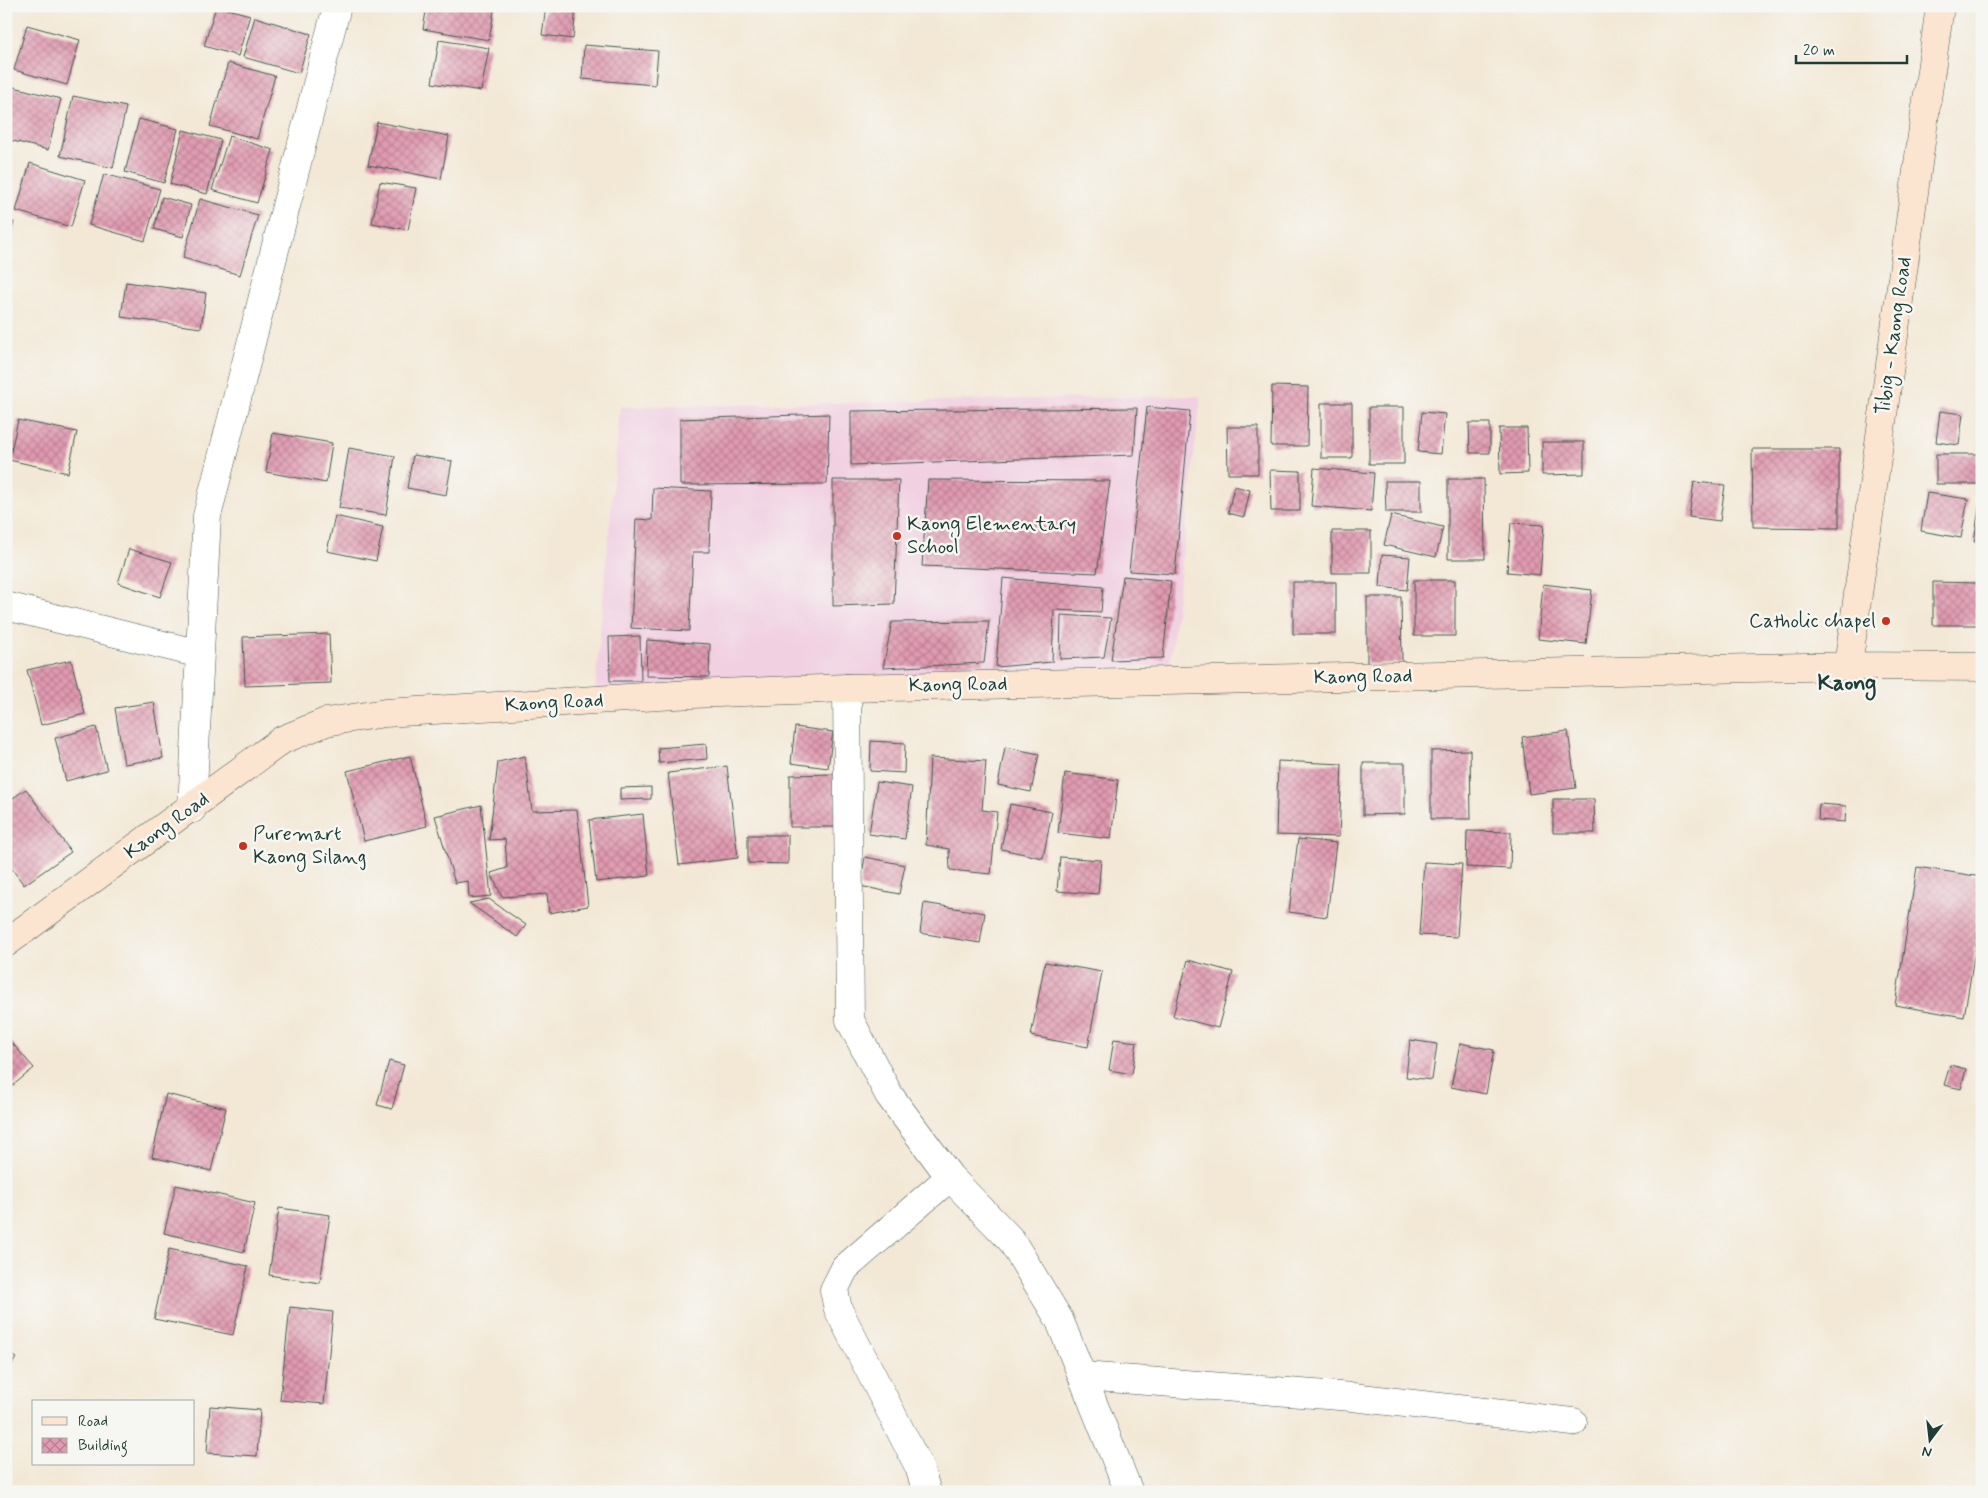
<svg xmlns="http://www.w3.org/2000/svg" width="1988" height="1498" viewBox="0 0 1988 1498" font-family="Mynerve,sans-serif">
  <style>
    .built { fill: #f1d0e2 }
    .building { fill: url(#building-cross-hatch) }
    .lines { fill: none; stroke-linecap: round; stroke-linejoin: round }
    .street-casing { stroke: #3f574c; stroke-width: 29 }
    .secondary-casing { stroke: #3f574c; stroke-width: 29 }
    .street { stroke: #fff; stroke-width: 28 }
    .secondary { stroke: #fce5d0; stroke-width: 28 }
    .poi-dot { fill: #c8321e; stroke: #f6f6f2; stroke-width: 2 }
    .labels { text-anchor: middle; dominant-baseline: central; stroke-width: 5; stroke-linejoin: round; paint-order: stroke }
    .street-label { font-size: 20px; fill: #1f3d34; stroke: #f6f6f2 }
    .poi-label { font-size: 20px; fill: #1f3d34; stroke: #f6f6f2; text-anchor: start }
    .quarter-label { font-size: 22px; font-weight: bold; fill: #1f3d34; stroke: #f6f6f2 }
  </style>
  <defs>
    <pattern id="building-cross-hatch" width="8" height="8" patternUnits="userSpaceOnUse" patternTransform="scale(1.25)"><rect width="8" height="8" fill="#e19ab1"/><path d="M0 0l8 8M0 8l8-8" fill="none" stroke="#b67f91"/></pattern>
  </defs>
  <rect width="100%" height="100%" fill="#f6f6f2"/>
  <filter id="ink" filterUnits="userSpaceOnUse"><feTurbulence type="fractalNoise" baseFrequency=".02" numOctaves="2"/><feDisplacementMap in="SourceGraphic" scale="10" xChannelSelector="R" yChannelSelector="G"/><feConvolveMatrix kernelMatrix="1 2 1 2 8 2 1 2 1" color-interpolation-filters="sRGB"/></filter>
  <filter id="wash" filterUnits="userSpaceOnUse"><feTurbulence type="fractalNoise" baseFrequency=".0096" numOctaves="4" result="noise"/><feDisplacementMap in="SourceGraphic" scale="20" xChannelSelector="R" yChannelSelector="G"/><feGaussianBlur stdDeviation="1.12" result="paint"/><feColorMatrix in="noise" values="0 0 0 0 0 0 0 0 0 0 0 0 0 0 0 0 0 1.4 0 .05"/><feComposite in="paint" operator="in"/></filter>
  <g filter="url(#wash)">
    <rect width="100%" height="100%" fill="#f3e8d6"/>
    <path class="built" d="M1201 396 1170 665 595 691 620 407Z"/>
    <g id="blocks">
      <path class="building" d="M216 6 250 15 238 56 204 46Z
        M427 6H495L489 40 423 29Z
        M546 6H576L573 39 542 35Z
        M255 17 311 34 299 73 243 57Z
        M27 25 80 40 67 85 14 70Z
        M439 40 489 48 481 91 432 83Z
        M584 45 658 51 655 85 582 79Z
        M228 63 275 76 257 139 210 126Z
        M6 85 61 99 48 150 6 139Z
        M73 96 126 107 113 168 60 156Z
        M139 119 178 129 164 183 125 172Z
        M377 122 449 136 441 179 368 165Z
        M183 130 221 140 207 194 170 184Z
        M229 136 273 150 257 203 212 190Z
        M30 163 85 180 71 227 16 211Z
        M104 174 160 189 145 241 89 225Z
        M380 182 416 188 408 230 372 223Z
        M162 197 191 205 183 237 154 229Z
        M200 199 258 215 240 275 183 258Z
        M6 220 14 222 7 249 6 248Z
        M126 282 206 293 201 328 121 317Z
        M1272 386 1308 387 1307 446H1271Z
        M1321 403H1352V458H1321Z
        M1147 407 1190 411 1175 574 1129 571Z
        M1369 407H1404V464H1369Z
        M1137 408 1134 455 851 465V411Z
        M1940 411 1963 414 1959 445 1936 442Z
        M1422 412 1445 414 1441 454 1418 452Z
        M829 414 827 484 680 485V419Z
        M18 420 77 432 68 473 9 460Z
        M1469 423H1490V453H1470Z
        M1227 427H1258V474H1228Z
        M1499 428H1527L1528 473 1500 474Z
        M273 433 332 443 326 483 266 472Z
        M1542 442H1584V474L1542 475Z
        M349 448 395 456 386 515 339 508Z
        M1752 449H1839V528L1753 527Z
        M1936 454H1978V484H1936Z
        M413 455 452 461 446 495 407 488Z
        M1314 468 1374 473 1371 511 1311 506Z
        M1270 470 1300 471V511H1271Z
        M1448 479H1484L1485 559H1448Z
        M833 480H899L894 604 833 606Z
        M928 480 1110 481 1097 573 922 566Z
        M1385 481H1421V512H1386Z
        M1694 482 1725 485 1720 521 1689 517Z
        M1234 486 1250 490 1244 517 1228 513Z
        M653 488 711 491 709 552H693L689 631 631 628 636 519 652 520Z
        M1927 493 1968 499 1961 538 1921 531Z
        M1981 494H1982V544L1974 542Z
        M1391 515 1443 527 1436 557 1384 545Z
        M335 516 383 527 376 561 327 551Z
        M1511 523 1544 525 1540 575 1507 572Z
        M1332 531H1371V573H1332Z
        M129 549 172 562 160 597 118 583Z
        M1382 555 1410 557 1407 590 1380 587Z
        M1123 576 1171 581 1163 658 1111 660Z
        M1003 578 1103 587 1101 612 1054 610 1052 662 996 667Z
        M1414 580H1455V636H1414Z
        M1293 582H1336V634H1293Z
        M1933 582 1978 583V625H1933Z
        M1543 584 1592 590 1586 644 1538 639Z
        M1367 597H1401L1402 663 1367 664Z
        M1061 615 1111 618 1104 657 1060 659Z
        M989 621 984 663 883 668 892 622Z
        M329 634 331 683 245 686 243 637Z
        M640 636 641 681H610L609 637Z
        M647 640 710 644 709 677 646 676Z
        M71 660 85 714 41 725 27 670Z
        M154 702 163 758 124 764 115 708Z
        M96 727 107 770 66 781 55 738Z
        M795 727 833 732 828 768 791 763Z
        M1568 731 1576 788 1529 794 1522 737Z
        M871 741 905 743 904 773 870 771Z
        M706 744 707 759 659 763 658 748Z
        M1005 747 1039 754 1031 792 998 785Z
        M1470 750 1471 819H1431V751Z
        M410 756 427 826 364 841 347 771Z
        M525 756 532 811 577 810 588 906 549 913 547 894 502 897 491 873 507 868 505 839 489 840 498 762Z
        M930 758 986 761 982 810 997 812 991 874 950 870 949 849 926 845Z
        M1278 761 1342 764 1339 837 1276 835Z
        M1363 763H1405V814L1363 815Z
        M727 766 738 858 679 865 668 773Z
        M1065 773 1118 780 1111 839 1058 833Z
        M835 774 836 827H790V775Z
        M877 782 912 787 905 839 869 834Z
        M651 787V799L620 800V788Z
        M26 789 71 852 24 885 6 861V803Z
        M1553 799H1594L1595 833H1553Z
        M1010 804 1052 812 1043 858 1001 849Z
        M1819 804 1846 806 1845 822 1818 820Z
        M481 805 491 896 469 898 468 881 455 883 435 816Z
        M643 814 649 876 596 882 589 820Z
        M1467 831 1511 832 1510 869 1466 867Z
        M748 835H788V864L748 863Z
        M1298 839 1336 843 1327 917 1289 912Z
        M865 857 905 865 899 894 860 886Z
        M1060 857 1101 860 1098 894 1057 891Z
        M1424 862 1462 864 1457 937 1419 935Z
        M1917 867 1982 877V909L1964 1017 1895 1005Z
        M489 899 526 925 517 937 469 903Z
        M924 903 985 913 980 943 920 933Z
        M1188 960 1233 972 1218 1028 1173 1016Z
        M1045 962 1102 972 1088 1047 1031 1036Z
        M6 1036 34 1068 6 1091Z
        M1114 1039 1137 1042 1132 1074 1109 1070Z
        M1410 1040 1437 1044 1432 1080 1406 1077Z
        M1460 1043 1494 1050 1486 1094 1451 1087Z
        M389 1061 404 1065 392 1109 377 1105Z
        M1950 1065 1966 1069 1961 1089 1944 1085Z
        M166 1094 226 1108 211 1171 152 1157Z
        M176 1185 255 1203 244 1252 164 1233Z
        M279 1208 330 1215 320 1283 269 1275Z
        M169 1249 248 1266 233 1335 154 1319Z
        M290 1307 333 1312 324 1404 280 1400Z
        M6 1352 16 1358 6 1372Z
        M210 1406 260 1410 257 1456 207 1453Z"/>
    </g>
  </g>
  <g filter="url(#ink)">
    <use href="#blocks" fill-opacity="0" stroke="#3f574c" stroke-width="1"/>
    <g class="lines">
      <g class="street-casing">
        <path id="street" d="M6 606 200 654
          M847 688 850 1020 889 1095 950 1177 1011 1240 1059 1319 1129 1492
          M192 809 207 516 337 6
          M1083 1376 1352 1397 1573 1422
          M927 1492 919 1467 838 1309 834 1290 845 1268 950 1177"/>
      </g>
      <g class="secondary-casing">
        <path id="secondary" d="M1848 666 1940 6
          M6 943 282 740 326 722 385 713 692 694 847 688 1848 666 1982 667"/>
      </g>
      <use href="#street" class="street"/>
      <use href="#secondary" class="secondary"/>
    </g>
  </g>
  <g class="poi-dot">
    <circle cx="897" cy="536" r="5"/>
    <circle cx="1886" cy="621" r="5"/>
    <circle cx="243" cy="846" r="5"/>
  </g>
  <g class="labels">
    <g class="street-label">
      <text transform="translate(1894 336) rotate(-82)">Tibig - Kaong Road</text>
      <text transform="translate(1363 677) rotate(-1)">Kaong Road</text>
      <text transform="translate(958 685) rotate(-1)">Kaong Road</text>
      <text transform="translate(554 703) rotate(-3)">Kaong Road</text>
      <text transform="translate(167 826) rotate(-36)">Kaong Road</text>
    </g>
    <g class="poi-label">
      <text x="907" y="524">Kaong Elementary<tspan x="907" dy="23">School</tspan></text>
      <text x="1876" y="621" text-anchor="end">Catholic chapel</text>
      <text x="253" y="834">Puremart<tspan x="253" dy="23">Kaong Silang</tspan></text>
    </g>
    <g class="quarter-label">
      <text x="1847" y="684">Kaong</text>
    </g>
  </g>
  <rect width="1988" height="1498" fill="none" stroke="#f6f6f2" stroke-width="25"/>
  <rect x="32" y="1400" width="162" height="65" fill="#f6f6f2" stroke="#a0aca6"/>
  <rect x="42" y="1417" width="25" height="8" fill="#fce5d0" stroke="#a0aca6"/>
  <text x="78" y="1426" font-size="15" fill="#1f3d34">Road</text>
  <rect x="42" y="1438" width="25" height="15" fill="url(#building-cross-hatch)" stroke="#a0aca6"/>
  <text x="78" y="1450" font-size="15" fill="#1f3d34">Building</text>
  <g transform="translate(1930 1440) rotate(195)" stroke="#f6f6f2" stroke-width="4" paint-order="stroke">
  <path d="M0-4L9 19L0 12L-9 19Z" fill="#1f3d34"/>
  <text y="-8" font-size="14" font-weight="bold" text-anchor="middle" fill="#1f3d34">N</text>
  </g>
  <path d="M1796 55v8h111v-8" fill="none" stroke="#1f3d34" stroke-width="2.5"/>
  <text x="1803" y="55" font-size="15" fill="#1f3d34" stroke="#f6f6f2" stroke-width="4" paint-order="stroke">20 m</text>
</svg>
